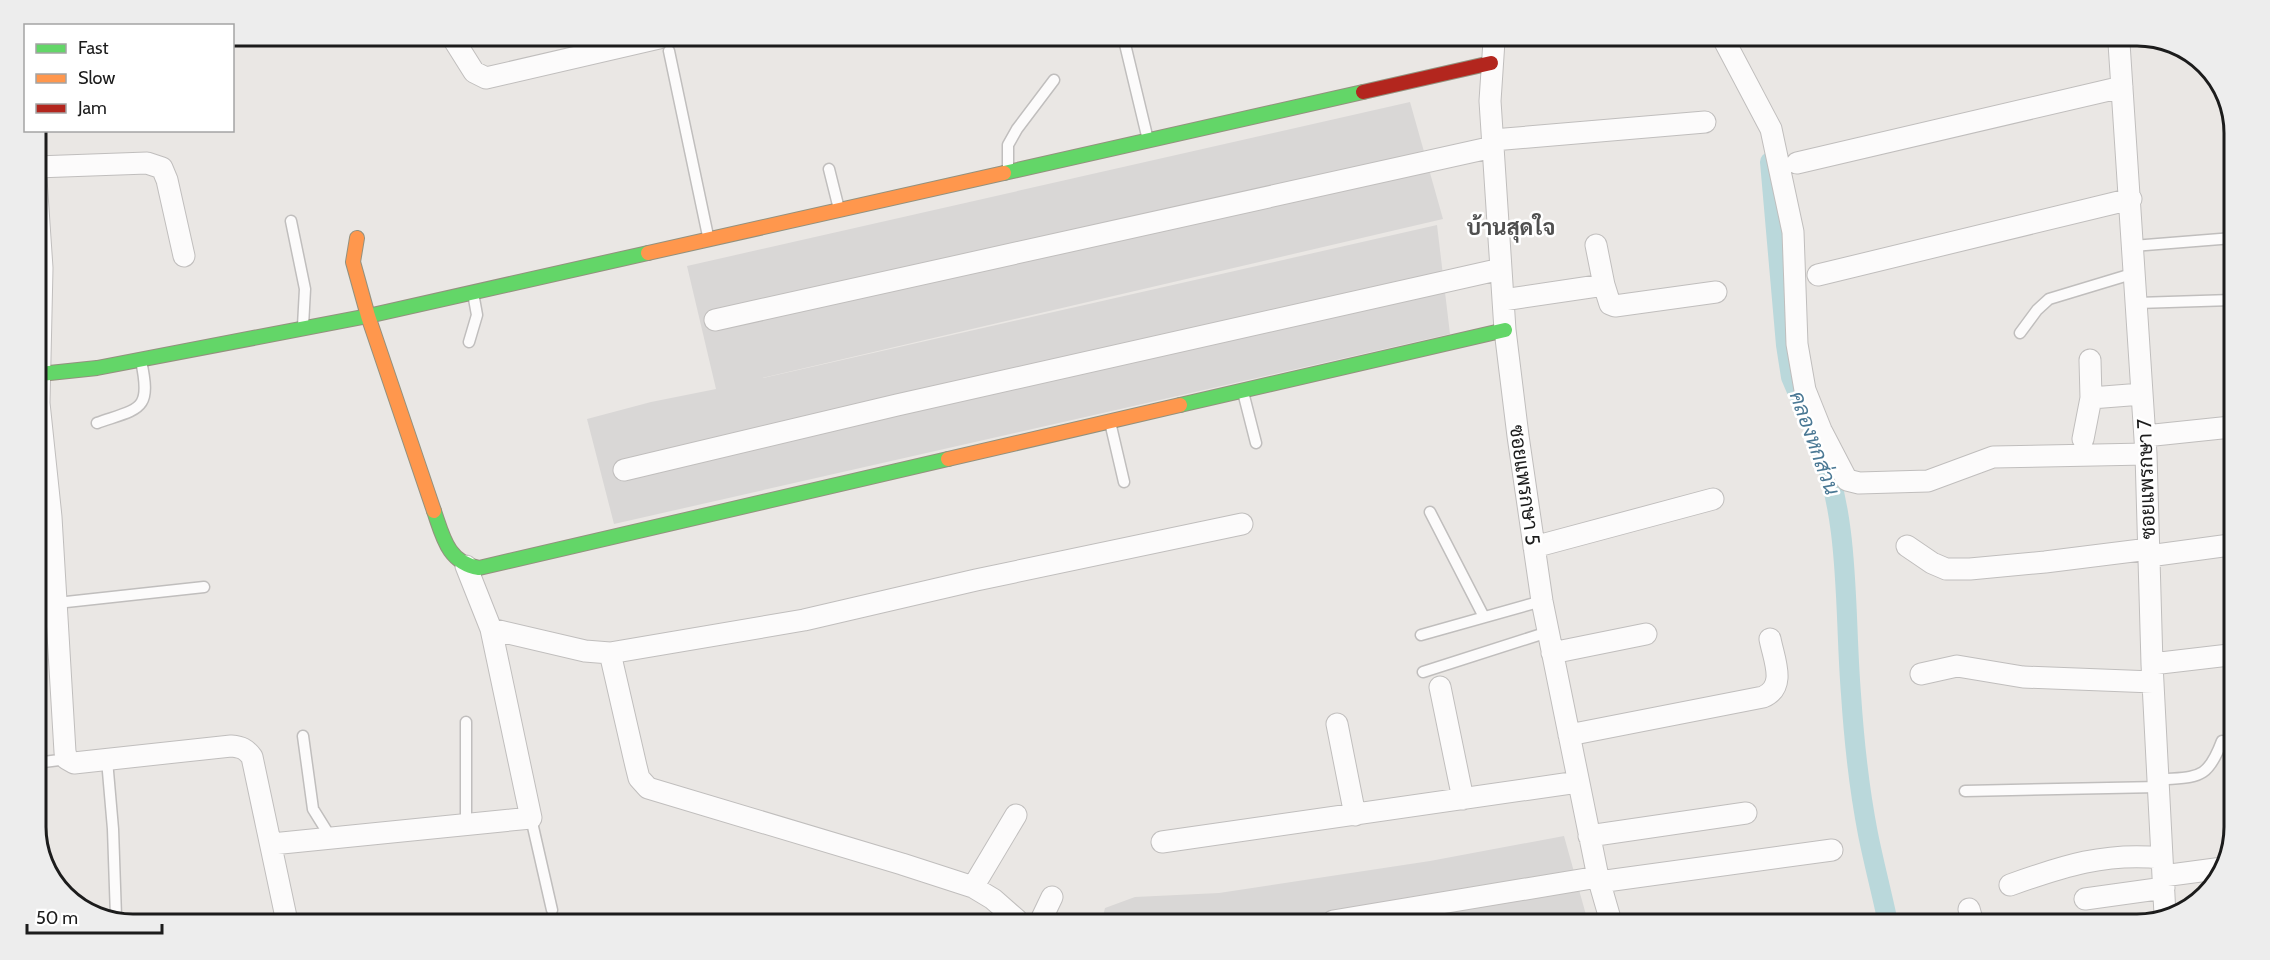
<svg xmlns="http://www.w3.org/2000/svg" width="2270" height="960" viewBox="0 0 2270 960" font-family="Cabin,Sarabun,sans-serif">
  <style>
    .residential { fill: #d9d7d6 }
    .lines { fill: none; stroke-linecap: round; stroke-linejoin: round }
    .canal { stroke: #bad8db; stroke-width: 20 }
    .lane-casing { stroke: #c0bebd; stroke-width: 13 }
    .street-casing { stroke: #c0bebd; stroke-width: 23 }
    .fast-casing { stroke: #93917e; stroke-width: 16 }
    .slow-casing { stroke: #93917e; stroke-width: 16 }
    .jam-casing { stroke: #93917e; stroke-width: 16 }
    .lane { stroke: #fcfbfb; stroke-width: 10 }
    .street { stroke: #fcfbfb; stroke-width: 21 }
    .fast { stroke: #63d668; stroke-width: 14 }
    .slow { stroke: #ff974d; stroke-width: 14 }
    .jam { stroke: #b3261e; stroke-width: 14 }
    .labels { text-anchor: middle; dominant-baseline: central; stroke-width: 5; stroke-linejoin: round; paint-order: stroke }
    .street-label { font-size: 20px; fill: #1c1c1c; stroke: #fff }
    .water-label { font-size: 21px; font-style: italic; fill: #4a7894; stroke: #fff }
    .quarter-label { font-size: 22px; font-weight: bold; fill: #4f4f4f; stroke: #fff }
    .rim { fill: none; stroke: #1c1c1c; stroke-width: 3 }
  </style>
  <rect width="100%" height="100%" fill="#eae7e4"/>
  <path class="residential" d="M1410 102 1443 219 741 383 1437 225 1450 334 614 524 587 419 651 402 716 389 687 266Z
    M1564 836 1588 922 1102 920 1105 908 1135 897 1219 893 1430 861Z"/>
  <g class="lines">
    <path class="canal" d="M1770 162 1786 345 1791 377 1803 405
      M1817 437C1851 519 1844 608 1851 694 1854 740 1859 788 1868 834 1874 864 1882 894 1888 923"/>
    <g class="lane-casing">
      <path id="lane" d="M1124 40 1148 140
        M669 51 708 236
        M1008 168V145L1017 129 1054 80
        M829 169 839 209
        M291 221 305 289 303 326
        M2133 246 2233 238
        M2137 303 2232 300
        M2020 333 2037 310 2049 299 2135 273
        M469 342 477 315 473 293
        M1243 392 1256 443
        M1110 422 1124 482
        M97 423C140 408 152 411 141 361
        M1430 512 1484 617
        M57 603 204 587
        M1421 635 1542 601
        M1423 672 1548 632
        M466 722V825
        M303 736 313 809 331 838
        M107 760 113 829 116 917
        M36 763 67 759
        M2158 780C2198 776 2207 781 2222 741
        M1965 791 2159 787
        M531 818 552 910"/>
    </g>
    <g class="street-casing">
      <path id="street" d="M452 37 474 72 486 78 659 38
        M1494 41 1490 101 1505 330 1518 436 1542 601 1598 877 1611 922
        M1725 42 1771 129 1793 232 1797 344 1805 390 1821 430 1847 480 1859 483 1928 481 1993 457 2146 454
        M2119 43 2146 454 2152 664 2165 915
        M1493 140 1705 122
        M1797 163 2122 87
        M36 167 147 163 162 168 167 180 184 256
        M36 179 42 268 39 403 51 517 65 752 67 759 74 763 231 746C242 747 246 749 252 757L286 917
        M1596 245 1604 285
        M1818 275 2131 199
        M1503 300 1604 285 1610 304 1615 306 1716 292
        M715 320 1493 147
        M2090 360 2091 398
        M2145 436 2231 427
        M2083 439 2091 398 2142 394
        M624 470 897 405 1501 269
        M1907 546 1932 563 1946 569H1970L2045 562 2149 549
        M1534 547 1713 499
        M2149 556 2230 545
        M491 629 585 651 610 653 804 620 976 580 1242 524
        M610 653 636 766 639 778 648 788 902 864 973 887 993 899 1017 920
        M1552 653 1646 634
        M2152 664 2229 655
        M1921 674 1957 666 2023 677 2153 682
        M1440 687 1463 799
        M1337 724 1355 815
        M1569 735 1763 697C1787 687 1774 660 1770 639
        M1589 836 1746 813
        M1162 842 1578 782
        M272 844 531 818 491 629 466 566
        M2163 876 2223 868
        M1599 882 1832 850
        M2010 885C2063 866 2106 852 2162 858
        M973 887 1016 815
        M2085 899 2164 888
        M1969 909 1973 923
        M1041 920 1052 897
        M1333 921 1598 877"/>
    </g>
    <g class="fast-casing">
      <path id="fast" d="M1004 173 1363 92
        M40 374 97 368 368 316 648 253
        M1180 405 1505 330
        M434 511C443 537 448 563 479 568L948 459"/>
    </g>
    <g class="slow-casing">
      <path id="slow" d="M357 238 353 262 368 316 434 511
        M648 253 1004 173
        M948 459 1180 405"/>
    </g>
    <g class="jam-casing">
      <path id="jam" d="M1363 92 1491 63"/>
    </g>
    <use href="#lane" class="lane"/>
    <use href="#street" class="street"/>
    <use href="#fast" class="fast"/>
    <use href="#slow" class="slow"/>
    <use href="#jam" class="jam"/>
  </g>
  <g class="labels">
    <g class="street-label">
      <text transform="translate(2146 479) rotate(-92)">ซอยแพรกษา 7</text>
      <text transform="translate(1525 485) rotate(82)">ซอยแพรกษา 5</text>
    </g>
    <g class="water-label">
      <text transform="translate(1815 443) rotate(70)">คลองหกส่วน</text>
    </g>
    <g class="quarter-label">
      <text x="1511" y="227">บ้านสุดใจ</text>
    </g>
  </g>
  <path d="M0 0H2270V960H0ZM133 46H2137A87 87 0 0 1 2224 133V827A87 87 0 0 1 2137 914H133A87 87 0 0 1 46 827V133A87 87 0 0 1 133 46Z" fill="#ededed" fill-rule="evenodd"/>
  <path class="rim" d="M133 46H2137A87 87 0 0 1 2224 133V827A87 87 0 0 1 2137 914H133A87 87 0 0 1 46 827V133A87 87 0 0 1 133 46Z"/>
  <rect x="24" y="24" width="210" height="108" fill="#ffffff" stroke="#a4a4a4" stroke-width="1.5"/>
  <rect x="36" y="44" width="30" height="9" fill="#63d668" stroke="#a4a4a4" stroke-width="1.5"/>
  <text x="78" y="54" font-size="18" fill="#1c1c1c">Fast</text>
  <rect x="36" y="74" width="30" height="9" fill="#ff974d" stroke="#a4a4a4" stroke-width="1.5"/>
  <text x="78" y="84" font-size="18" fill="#1c1c1c">Slow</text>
  <rect x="36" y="104" width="30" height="9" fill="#b3261e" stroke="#a4a4a4" stroke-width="1.5"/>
  <text x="78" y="114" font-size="18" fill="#1c1c1c">Jam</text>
  <path d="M27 924v9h135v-9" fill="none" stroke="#1c1c1c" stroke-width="3"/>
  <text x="36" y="924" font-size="18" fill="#1c1c1c" stroke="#ffffff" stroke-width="4.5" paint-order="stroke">50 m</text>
</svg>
